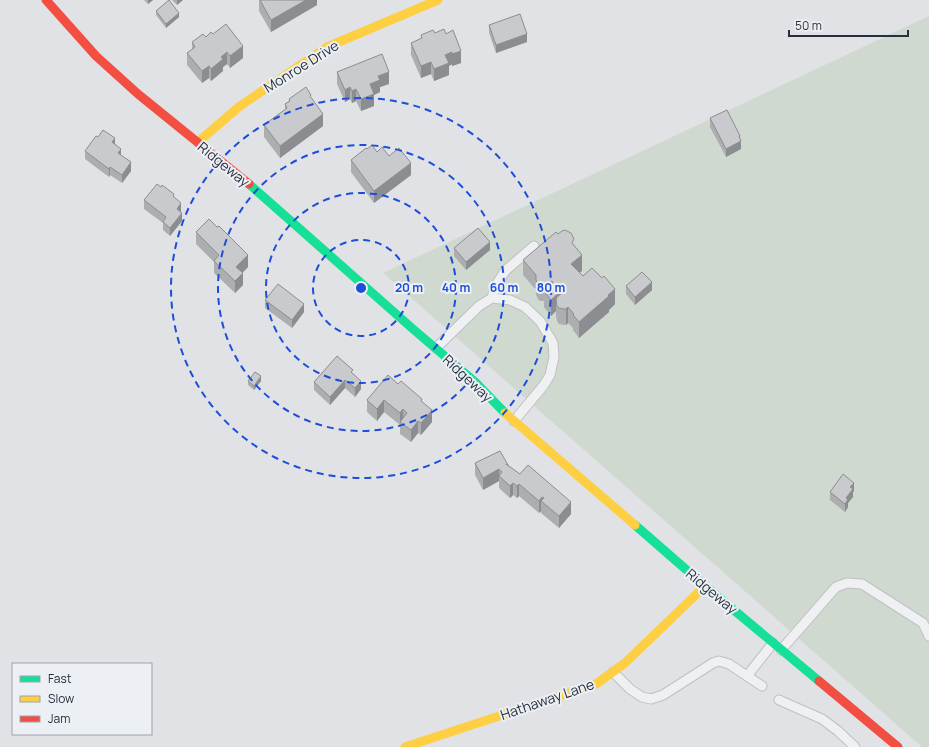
<svg xmlns="http://www.w3.org/2000/svg" width="929" height="747" viewBox="0 0 929 747" font-family="Manrope,sans-serif">
  <style>
    .green { fill: #d0d9d0 }
    .lines { fill: none; stroke-linecap: round; stroke-linejoin: round }
    .lane-casing { stroke: #bec0c3; stroke-width: 11 }
    .lane { stroke: #eff0f2; stroke-width: 9 }
    .fast { stroke: #16e098; stroke-width: 9 }
    .slow { stroke: #ffcf43; stroke-width: 9 }
    .jam { stroke: #f24e42; stroke-width: 9 }
    .wall { fill: #acaeb0 }
    .shaded-wall { fill: #8c8d90 }
    .building { fill: #c8cacd; stroke: #8c8d90 }
    .ring { fill: none; stroke: #1d4ed8; stroke-width: 2; stroke-dasharray: 7 5 }
    .labels { text-anchor: middle; dominant-baseline: central; stroke-width: 4; stroke-linejoin: round; paint-order: stroke }
    .street-label { font-size: 14px; fill: #262f3e; stroke: #ecf0f5 }
    .centre { fill: #1d4ed8; stroke: #ecf0f5; stroke-width: 2 }
    .ring-label { font-size: 12px; text-anchor: middle; font-weight: bold; fill: #1d4ed8; stroke: #ecf0f5; stroke-width: 4; stroke-linejoin: round; paint-order: stroke }
  </style>
  <rect width="100%" height="100%" fill="#e0e2e5"/>
  <path class="green" d="M929 16V747H922L383 273Z"/>
  <g class="lines">
    <g class="lane-casing">
      <path id="lane" d="M492 298 495 287 505 271 534 246
        M436 348 479 306 492 298 510 300 525 307 540 321 553 343 554 357 550 375 544 385 514 421
        M781 650 836 587 847 583 862 584 923 623 929 636
        M613 672 630 689 642 697 651 699 663 695 713 663 719 661 729 664 762 686
        M747 676 773 643
        M779 700 822 719 838 731 855 747"/>
    </g>
    <use href="#lane" class="lane"/>
    <path class="fast" d="M249 184 413 329 475 382 505 413
      M635 525 705 586 819 681"/>
    <path class="slow" d="M198 142 240 106 327 47 438 0
      M505 413 635 525
      M405 747 596 684 625 663 705 586"/>
    <path class="jam" d="M46 0 96 56 138 94 249 184
      M819 681 898 747"/>
  </g>
  <path class="wall" d="M144 0H153L148 4Z
    M172 0H183L177 5Z
    M259 0H317V5L271 32 259 11Z
    M156 11 179 17 166 28 156 15Z
    M489 25 527 42 496 53 489 33Z
    M435 33 461 63 452 66V64L449 66V75L434 81 431 74 421 78 411 55V43L421 39V35Z
    M213 34 243 58 230 68 227 64 223 67V71L211 81 209 78 202 83 187 65V53L192 49V42Z
    M337 72 389 84 380 87V92L374 95V106L361 111 356 101 352 103 350 99 345 102 337 84Z
    M311 98 323 126 280 158 264 137V125L285 110V104L289 101V99Z
    M710 118 740 138 741 149 726 157 710 127Z
    M367 149 377 152 389 156 411 175 374 203 351 172V160Z
    M85 151 121 156 131 171 122 183 110 175 109 177 85 159Z
    M174 197 181 211V212L182 221 170 236 163 230V223L144 209V200Z
    M196 232 248 267 242 273 243 285 235 293 214 273V262L196 244Z
    M558 234 574 245 582 271 579 272 583 276 615 304 609 310V312L579 338 573 330V328L568 323 566 325H564L559 324 557 321 556 316V311L551 316 544 307V301H540L538 299 536 295V290L523 275V260Z
    M454 248 490 250 466 270 454 256Z
    M626 286 652 290 635 305 626 294Z
    M265 300 304 312 292 328 265 308Z
    M353 373 361 389 355 397 345 388 330 405 314 390V382Z
    M248 381H261L254 390 248 385Z
    M398 384 422 402 432 422 421 435 418 433 411 442 400 434V425L384 412 377 421 367 412V400Z
    M475 463 508 465 571 514 559 528 541 513V511L539 513 519 496 517 498 513 495 510 498 499 488V481L483 490 475 475Z
    M854 491 853 492V497L848 503V507L845 512 830 500V492Z"/>
  <path class="shaded-wall" d="M148 0H153L148 4Z
    M177 0H183L177 5Z
    M306 0H317V5L271 32V20Z
    M179 13V17L166 28V24Z
    M527 34V42L496 53V45Z
    M243 46V58L230 68V56Z
    M461 51V63L452 66V54Z
    M227 52V64L223 67V71L211 81V69L221 57Z
    M452 52V64L449 66V75L434 81V69L445 55Z
    M431 62V74L421 78V66Z
    M209 66V78L202 83V71Z
    M389 72V84L380 87V92L374 95V106L361 111V99L370 84 378 76Z
    M350 87V99L345 102V90Z
    M356 89V101L352 103V91Z
    M323 114V126L280 158V146Z
    M739 136H740V142L741 141V149L726 157V149Z
    M115 138V146L112 142Z
    M121 149V157L118 153Z
    M131 162V171L122 183V175Z
    M411 163V175L374 203V191Z
    M110 167V175L109 177V169Z
    M181 203V211L177 217V209Z
    M182 213V221L170 236V228Z
    M490 242V250L466 270V262Z
    M248 255V267L236 279V267Z
    M582 255V271L571 279V264Z
    M243 273V285L235 293V281Z
    M552 281V297L545 293V286Z
    M652 282V290L635 305V297Z
    M615 289V304L609 310V312L579 338V322Z
    M561 291V307L559 308 556 300V311L551 316V300Z
    M304 304V312L292 328V320Z
    M568 307V323L566 325V309Z
    M261 376V381L254 390V386Z
    M345 380V388L330 405V397Z
    M361 381V389L355 397V388Z
    M384 400V412L377 421V409Z
    M403 409V421L400 422V425V413Z
    M432 410V422L421 435V423Z
    M418 421V433L411 442V430Z
    M499 469V481L483 490V478Z
    M513 483V495L510 498V486Z
    M854 483V491L853 492V497L848 503V507L845 512V504L846 498 850 487Z
    M519 484V496L517 498V486Z
    M542 497V502L541 501V511L539 513V501Z
    M571 502V514L559 528V516Z"/>
  <path class="building" d="M169 0 179 13 166 24 156 11Z
    M260 0H306L271 20Z
    M520 14 527 34 496 45 489 25Z
    M226 24 243 46 230 56 227 52 221 57 223 59 211 69 209 66 202 71 187 53 195 47 192 42 203 34 206 37 211 32 213 34Z
    M444 29 446 34 453 30 461 51 452 54V52L445 55 449 63 434 69 431 62 421 66 411 43 422 38 421 35 433 30 435 33Z
    M382 54 389 72 378 76 380 80 370 84 374 94 361 99 356 89 352 91 350 87 345 90 337 72Z
    M306 87 311 95 310 96 323 114 280 146 264 125 287 108 285 104 290 101 289 99Z
    M727 110 740 136H739L741 141 726 149 710 118Z
    M103 130 115 138 112 142 121 149 118 153 131 162 122 175 110 167 109 169 85 151 96 136 98 137Z
    M372 145 377 152 382 147 389 156 399 148 411 163 374 191 351 160 366 148 367 149Z
    M157 184 161 187 162 185 174 194 173 196 181 203 177 209 182 213 170 228 163 222 166 217 144 200Z
    M209 219 217 227 219 226 248 255 236 267 243 273 235 281 214 261 219 255 196 232Z
    M478 228 490 242 466 262 454 248Z
    M565 230 571 233 574 239 572 243 582 255 571 264 583 276 592 268 602 278 604 276 615 289 608 295 609 296 579 322 573 315 574 314 568 307 566 309H564L559 308 557 306 556 300 557 297 562 293 561 291 551 300 544 291 553 283 552 281 545 286 540 285 538 284 536 280V275L523 260 556 232 558 234 562 231Z
    M642 272 652 282 635 297 626 286Z
    M278 284 304 304 292 320 265 300Z
    M337 356 353 370 351 372 361 381 355 388 345 380 330 397 314 382Z
    M255 372 261 376 254 386 248 381Z
    M388 375 398 384 401 381 422 399 421 401 432 410 421 423 418 421 411 430 400 422 407 413 403 409 400 413 384 400 377 409 367 400Z
    M500 451 508 465 506 464 520 474 528 465 571 502 559 516 541 501 544 498 542 497 539 501 519 484 517 486 513 483 510 486 499 476 502 472 499 469 483 478 475 463Z
    M843 474 854 483 850 487 853 489 846 498 848 499 845 504 830 492Z"/>
  <g class="ring">
    <circle cx="361" cy="288" r="48"/>
    <circle cx="361" cy="288" r="95"/>
    <circle cx="361" cy="288" r="143"/>
    <circle cx="361" cy="288" r="190"/>
  </g>
  <g class="labels">
    <g class="street-label">
      <text transform="translate(301 66) rotate(-32)">Monroe Drive</text>
      <text transform="translate(224 164) rotate(39)">Ridgeway</text>
      <text transform="translate(468 378) rotate(43)">Ridgeway</text>
      <text transform="translate(712 591) rotate(40)">Ridgeway</text>
      <text transform="translate(547 699) rotate(-19)">Hathaway Lane</text>
    </g>
  </g>
  <circle cx="361" cy="288" r="6" class="centre"/>
  <g class="ring-label">
    <text x="409" y="292">20 m</text>
    <text x="456" y="292">40 m</text>
    <text x="504" y="292">60 m</text>
    <text x="551" y="292">80 m</text>
  </g>
  <rect x="12" y="663" width="140" height="72" fill="#ecf0f5" stroke="#9da3ac"/>
  <rect x="20" y="676" width="20" height="6" fill="#16e098" stroke="#9da3ac"/>
  <text x="48" y="683" font-size="12" fill="#262f3e">Fast</text>
  <rect x="20" y="696" width="20" height="6" fill="#ffcf43" stroke="#9da3ac"/>
  <text x="48" y="703" font-size="12" fill="#262f3e">Slow</text>
  <rect x="20" y="716" width="20" height="6" fill="#f24e42" stroke="#9da3ac"/>
  <text x="48" y="723" font-size="12" fill="#262f3e">Jam</text>
  <path d="M789 30v6h119v-6" fill="none" stroke="#262f3e" stroke-width="2"/>
  <text x="795" y="30" font-size="12" fill="#262f3e" stroke="#ecf0f5" stroke-width="3" paint-order="stroke">50 m</text>
</svg>
